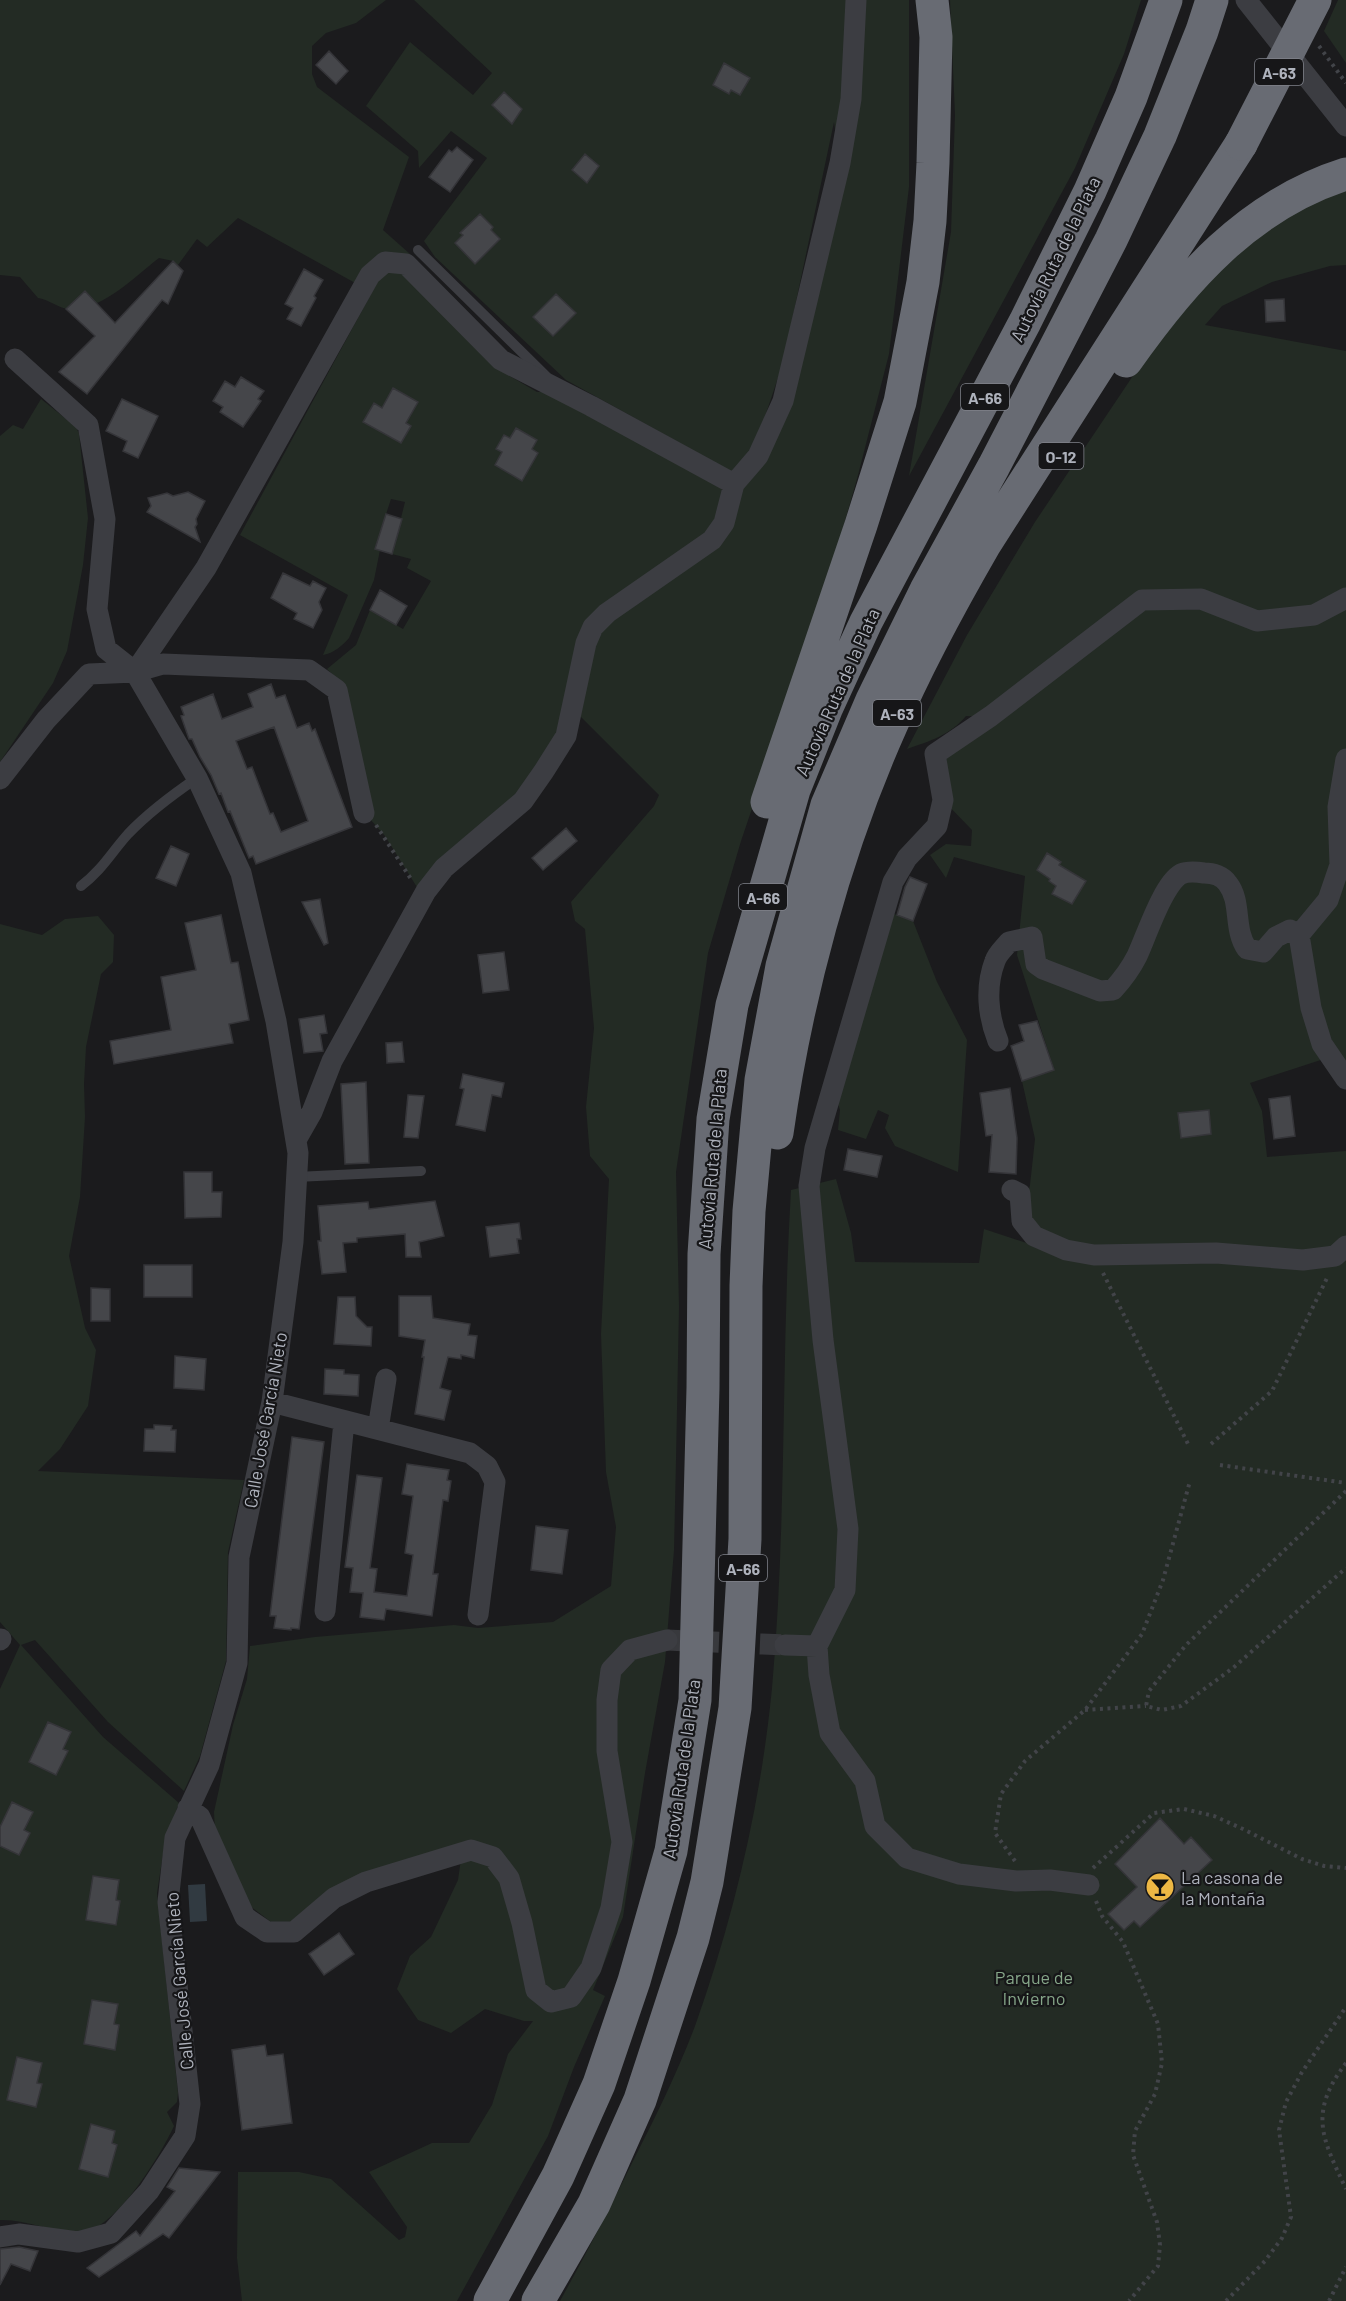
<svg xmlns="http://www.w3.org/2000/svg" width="1346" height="2301" viewBox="0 0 1346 2301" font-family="Barlow,sans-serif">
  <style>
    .green { fill: #232b24 }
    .water { fill: #313a41 }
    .building { fill: #45464a; stroke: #353539; stroke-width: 1.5; fill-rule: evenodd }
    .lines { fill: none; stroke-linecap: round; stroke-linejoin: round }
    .street-tunnel { stroke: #38393d; stroke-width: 21; stroke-dasharray: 21 10; stroke-linecap: butt }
    .path { stroke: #424449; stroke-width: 4; stroke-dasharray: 3 4.5; stroke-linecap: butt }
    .lane { stroke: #3c3d42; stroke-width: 10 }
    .street { stroke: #3c3d42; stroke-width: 21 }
    .highway { stroke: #686b73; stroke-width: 33 }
    .highway-bridge { stroke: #686b73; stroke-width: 33 }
    .labels { text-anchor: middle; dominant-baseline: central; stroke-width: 4.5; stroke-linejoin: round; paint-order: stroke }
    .shield { fill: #161618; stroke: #80838b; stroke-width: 1.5 }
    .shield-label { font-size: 16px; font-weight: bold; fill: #aeb2bc }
    .street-label { font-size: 18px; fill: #aeb2bc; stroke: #161618 }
    .poi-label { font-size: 18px; fill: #aeb2bc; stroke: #161618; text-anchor: start }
    .park-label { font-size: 18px; fill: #86a689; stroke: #161618 }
  </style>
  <rect width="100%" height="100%" fill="#1b1b1d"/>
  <path class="green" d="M0 0H386L356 23 326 33 312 46V74L317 87 409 157 383 230 410 254 390 255 357 284 238 218 207 247 197 239 178 265 173 261 159 258C134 277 101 312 68 309 58 308 48 299 38 298L20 277 0 275Z
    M414 0H909V187L889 354 857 479 821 605 741 841 708 953 676 1172 679 1307 676 1460 674 1550 665 1662 645 1773 623 1917 593 1990 605 1996 574 2067 548 2136 457 2301H242L237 2258 238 2172H299L331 2179 399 2240 405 2237 407 2227 369 2172 432 2143H469L492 2105 508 2054 533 2021H524L485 2009 451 2033 418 2020 397 1989 410 1956 431 1937 458 1880 463 1845 289 1925 271 1922 250 1906 215 1832 214 1812 233 1725 247 1679 250 1646 315 1637 454 1625 478 1628 553 1622 611 1586 616 1527 606 1472 601 1334 609 1179 590 1156 586 1107 594 1028 585 929 575 921 571 902 654 806 659 795 573 709 586 643 686 559 758 456 840 163 834 122 783 363 754 449 736 474 566 380 435 257 424 241 487 158 451 131 419 168 418 151 366 106 410 42 473 95 492 73Z
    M950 0H1141L1124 54 1075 168 909 476 951 232 955 115Z
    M1338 0H1346V63L1324 31Z
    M1346 186V265L1330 266 1272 282 1222 306 1205 325 1346 351V1079L1330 1057 1250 1083 1262 1111 1267 1157 1346 1151V1246L1335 1256 1094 1255 1022 1221 1030 1185 1035 1139 1022 1081 1054 1069 1017 955 1025 876 954 857 946 878 930 855 946 844 971 846 972 830 943 800 935 754 990 717 966 716C950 735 930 741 907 749L967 635 1035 522 1165 328 1224 262 1273 224Z
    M383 272H403L498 369 537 392H554L717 481 724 493 715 528 587 627 560 725 533 779 420 892 385 836 370 819 341 683 327 669 356 645 370 610 403 629 431 581 407 568 411 559 392 554 405 502 391 499 375 548 380 550 374 580 349 638C342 646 334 653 323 655L348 595 240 535Z
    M41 399 70 422 73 419 79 434 88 518 83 565 67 651 53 683 0 762V436L13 425 23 429Z
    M894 914 913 921 937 982 967 1040 958 1172 895 1146 885 1128 889 1115 878 1110 866 1139 838 1130 840 1110 836 1097Z
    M98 916 114 935 113 962 101 974 86 1047 84 1084 85 1117 80 1197 69 1256 85 1328 96 1350 88 1406 60 1449 38 1471 244 1480 228 1552 226 1661 200 1756 184 1791 108 1722 35 1640 21 1645 103 1737 179 1803 165 1841 157 1893 178 2093 177 2102 167 2112 174 2126C160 2156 114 2233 78 2233 52 2232 26 2219 0 2220V1689L20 1645 0 1622V924L42 935 65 919Z
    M836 1179 851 1233 855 1262 979 1263 984 1229 1078 1260H1191L1306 1270 1346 1256V2301H560C586 2254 611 2206 635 2157 657 2114 678 2071 695 2026 734 1917 761 1802 772 1688 787 1522 781 1356 791 1190Z"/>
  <path class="water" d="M205 1884 207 1921 190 1922 188 1885Z"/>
  <path class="building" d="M329 51 348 71 336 84 316 65Z
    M724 63 750 78 740 95 731 90 729 94 713 85Z
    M504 92 522 109 512 124 492 105Z
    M457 147 473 160 450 192 429 177 449 150 452 152Z
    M585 154 599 166 587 183 572 170Z
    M480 214 493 227 491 230 500 239 475 264 455 243 463 235 460 233Z
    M173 261 183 271 168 304 162 300 87 394 59 372 95 336 66 309 85 291 115 323Z
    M304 269 323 280 314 296 316 298 301 326 287 319 293 308 285 304Z
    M556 294 576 313 553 336 533 317Z
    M1284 299 1285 321 1266 322 1265 300Z
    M241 377 264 391 258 399 261 401 243 427 220 412 223 407 213 401 225 381 235 387Z
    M393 388 418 402 406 423 411 426 401 443 363 422 374 403 382 408Z
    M122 399 158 416 138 458 123 451 127 441 106 431Z
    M516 428 537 440 532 449 538 453 522 481 495 465 502 452 496 449 504 435 510 438Z
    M188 492 205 501 196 519 197 524 195 527 200 542 147 512 151 506 148 498 167 493 173 496Z
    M386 514 402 519 392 554 375 549Z
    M283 573 310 586 313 581 326 588 319 602 322 610 313 628 294 619 297 613 271 598Z
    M380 590 407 606 396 625 370 610Z
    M271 684 276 698 285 695 297 728 309 723 312 731 315 729 352 827 256 864 253 856 249 858 230 811 228 812 221 793 219 794 211 775 200 757 192 739H189L181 716 184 715 181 707 213 694 222 719 253 707 248 694ZM274 727 308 821 281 832 273 813 270 814 252 767 247 769 236 741Z
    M566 828 577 841 543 870 532 858Z
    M171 846 189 854 176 886 156 878Z
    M1047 853 1061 862 1059 865 1086 881 1072 904 1052 894 1056 886 1049 881 1050 879 1037 870Z
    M910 877 927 884 913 921 897 915 905 887Z
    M320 899 328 943 324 945 302 902Z
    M221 915 231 963 238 962 249 1020 229 1024 233 1043 114 1064 110 1041 171 1030 161 977 196 970 185 923Z
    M504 952 509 990 483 993 478 955Z
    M324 1015 327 1033 320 1034 323 1051 304 1053 299 1019Z
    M1037 1021 1054 1070 1022 1081 1011 1046 1024 1041 1019 1025Z
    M402 1042 404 1062 387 1063 386 1043Z
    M463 1074 504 1083 501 1097 492 1095 485 1131 456 1125 464 1089 460 1088Z
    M366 1082 369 1163 345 1164 341 1084Z
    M1010 1088 1017 1138 1016 1174 989 1172 992 1135 986 1136 980 1093Z
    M408 1095 424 1096 418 1138 404 1137Z
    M1290 1096 1295 1136 1274 1139 1269 1099Z
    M1209 1110 1211 1134 1181 1138 1178 1113Z
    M848 1149 882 1156 877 1177 844 1170Z
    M184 1172H212V1192H222L221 1217 185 1218Z
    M435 1201 444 1236 419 1242 421 1257H406L405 1234 357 1238V1242L343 1243 346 1272 322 1274 318 1241H321L318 1206 368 1202 369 1209Z
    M519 1223 521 1239H517L519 1253 490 1257 486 1227Z
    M144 1265H192V1297H144Z
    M91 1288 110 1289V1321H91Z
    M399 1296H431L433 1318 470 1324 468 1335 477 1336 474 1358 461 1355V1359L448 1357 440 1388 451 1391 444 1420 415 1414 424 1357H422L425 1340 399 1336Z
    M338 1297H355L356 1316 367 1327H372L371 1346 334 1344Z
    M175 1356 206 1359 204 1390 174 1388Z
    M325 1369 344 1370V1374L359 1375 358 1396 324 1394Z
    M154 1425 172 1426 171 1430H176L175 1452 144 1451 145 1429H154Z
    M292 1437 324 1442 299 1629 291 1628V1630L274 1628 276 1616H270Z
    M407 1464 449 1470 447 1480 451 1481 448 1501 443 1500 433 1574H438L432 1616 386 1609 384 1620 360 1617 363 1593 350 1592 353 1568 345 1567 357 1475 382 1478 370 1568 377 1569 374 1592 407 1596 413 1555 405 1553 413 1496 402 1494Z
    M536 1526 568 1530 562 1574 531 1570Z
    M48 1722 71 1732 63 1749 68 1751 56 1775 29 1762Z
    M12 1802 33 1812 24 1830 30 1833 19 1855 0 1846V1827Z
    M1160 1818 1184 1844 1191 1837 1212 1860 1140 1927 1134 1921 1124 1930 1108 1914 1137 1887 1115 1864Z
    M93 1876 119 1880 116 1900 120 1901 116 1925 86 1920Z
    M339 1933 354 1954 324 1975 309 1954Z
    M92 2000 118 2004 114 2024 119 2025 115 2050 84 2044Z
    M265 2045 267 2056 283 2054 292 2123 242 2130 232 2050Z
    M17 2057 42 2063 37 2083 42 2084 36 2107 7 2100Z
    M91 2124 115 2131 112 2143 117 2145 108 2177 79 2169Z
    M179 2168 220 2172 169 2238 163 2234 99 2277 87 2268 136 2231 140 2236 175 2191 167 2187Z
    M19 2247 38 2251 30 2271 11 2264 0 2285V2249Z"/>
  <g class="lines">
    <path class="street-tunnel" d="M667 1640 785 1645"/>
    <path class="path" d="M1319 46 1346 83
      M376 825 411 879
      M1103 1273 1188 1444
      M1211 1444 1272 1391 1328 1276
      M1220 1465 1346 1483
      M1346 1491 1186 1645 1149 1691 1146 1706 1162 1710 1181 1706 1233 1668 1346 1568
      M1085 1710 1146 1706
      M1015 1861 995 1833 1001 1794 1025 1761 1085 1710 1142 1634 1163 1580 1190 1481
      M1093 1868 1154 1813 1184 1809 1214 1816 1243 1829 1302 1859 1324 1866 1346 1868
      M1096 1901 1102 1916 1123 1942 1158 2024 1162 2063 1155 2094 1135 2131 1133 2155 1157 2222 1160 2245 1158 2266 1129 2301
      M1346 2063C1308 2113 1322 2138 1346 2189
      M1226 2301 1265 2261 1282 2238 1291 2217 1279 2130 1286 2102 1302 2072 1346 2007
      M1329 2301 1346 2267"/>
    <path class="lane" d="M418 250 546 376
      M81 886C102 870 111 853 128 834 149 812 172 795 197 778
      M296 1177 421 1171"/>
    <path class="street" d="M1246 0 1346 126
      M15 359 88 425 105 519 97 609 106 649 135 672 206 568 370 275 385 262 406 264 501 360 591 406 734 484
      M135 672 163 664 309 670 337 690 364 813
      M0 779 46 720 89 674 135 672 197 778 241 873 276 1021 298 1153 293 1242 272 1402 239 1557 237 1663 209 1765 175 1838 168 1902 190 2104 185 2136 149 2191 111 2233 78 2242 19 2234 0 2237
      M1299 935 1328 900 1340 865 1338 807 1346 759
      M998 1041C988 1016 985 987 995 961 997 954 1004 948 1009 942L1032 937 1036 964 1043 969 1100 991 1113 990C1122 980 1131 968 1137 956 1146 937 1163 884 1181 874 1188 871 1197 872 1204 873 1213 873 1223 876 1228 884 1242 902 1233 929 1247 949L1263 952 1276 937 1290 930 1299 935 1311 1008 1322 1044 1346 1079
      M296 1140 312 1112 332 1061 426 891 444 868 523 801 544 771 566 736 586 643 593 627 607 613 712 540 724 523 734 484 758 456 783 401 840 163 851 99 856 0
      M1012 1190 1020 1194 1022 1221 1034 1236 1066 1250 1094 1255 1216 1253 1303 1260 1335 1256 1346 1246
      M272 1402 470 1453 487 1466 495 1482 478 1615
      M378 1429 386 1379
      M325 1611 344 1422
      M0 1640 1 1639
      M785 1645 817 1646
      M188 1808 200 1817 245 1917 267 1932H294L334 1898 366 1882 471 1850 493 1857 509 1878 522 1923 536 1990 551 2002 571 1997 591 1968 611 1908 622 1842 607 1751V1700L611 1670 630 1650 667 1640
      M1089 1885 1050 1880 1016 1881 959 1874 907 1858 875 1826 865 1781 830 1733 819 1675 817 1646 845 1590 848 1529 823 1340 809 1186 815 1148 893 882 907 858 937 826 943 800 935 754 991 716 1142 600 1201 599 1257 621 1314 615 1346 598"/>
    <path class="highway" d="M1126 361C1183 280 1248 205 1346 174
      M767 802 861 525 900 402 923 282 930 221 933 163 936 37 932 0
      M777 1133C796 998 835 851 891 726 918 663 951 603 985 544L1241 144
      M490 2301 558 2176 599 2084 634 1981 671 1851 695 1700 703 1388 704 1254 713 1119 732 1005 794 790 827 707 866 622 1025 322 1090 191 1131 97 1166 0
      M538 2301 594 2204 640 2100 693 1938 707 1882 735 1708 745 1539 746 1286 749 1211 761 1080 782 966 827 805 872 700 926 590 994 466 1111 240 1160 136 1202 31 1212 0"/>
    <path class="highway-bridge" d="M1241 144 1315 0"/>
  </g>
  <defs>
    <g id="bar-disc" transform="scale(1.5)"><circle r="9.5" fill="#edb744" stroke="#161618"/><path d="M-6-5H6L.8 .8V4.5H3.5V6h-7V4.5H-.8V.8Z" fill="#111"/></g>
  </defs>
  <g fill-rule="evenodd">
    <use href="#bar-disc" x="1160" y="1887"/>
  </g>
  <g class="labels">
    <g class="shield">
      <rect x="1255" y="59" width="48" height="26" rx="4.5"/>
      <rect x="961" y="384" width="48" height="26" rx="4.5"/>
      <rect x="1038.5" y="443" width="45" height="26" rx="4.5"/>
      <rect x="873" y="700" width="48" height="26" rx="4.5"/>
      <rect x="739" y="884" width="48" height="26" rx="4.5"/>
      <rect x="719" y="1555" width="48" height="26" rx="4.5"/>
    </g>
    <g class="shield-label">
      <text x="1279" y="72">A-63</text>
      <text x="985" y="397">A-66</text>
      <text x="1061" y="456">O-12</text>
      <text x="897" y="713">A-63</text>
      <text x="763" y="897">A-66</text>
      <text x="743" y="1568">A-66</text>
    </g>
    <g class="street-label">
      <text transform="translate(1055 259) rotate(-64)">Autovía Ruta de la Plata</text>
      <text transform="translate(837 692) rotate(-66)">Autovía Ruta de la Plata</text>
      <text transform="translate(712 1159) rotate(-85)">Autovía Ruta de la Plata</text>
      <text transform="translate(265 1420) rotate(-80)">Calle José García Nieto</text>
      <text transform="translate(681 1769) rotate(-82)">Autovía Ruta de la Plata</text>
      <text transform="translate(179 1981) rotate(-95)">Calle José García Nieto</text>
    </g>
    <g class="poi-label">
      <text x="1181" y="1877">La casona de<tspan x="1181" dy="21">la Montaña</tspan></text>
    </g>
    <g class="park-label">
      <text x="1034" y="1977">Parque de<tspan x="1034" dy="21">Invierno</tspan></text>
    </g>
  </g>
</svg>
